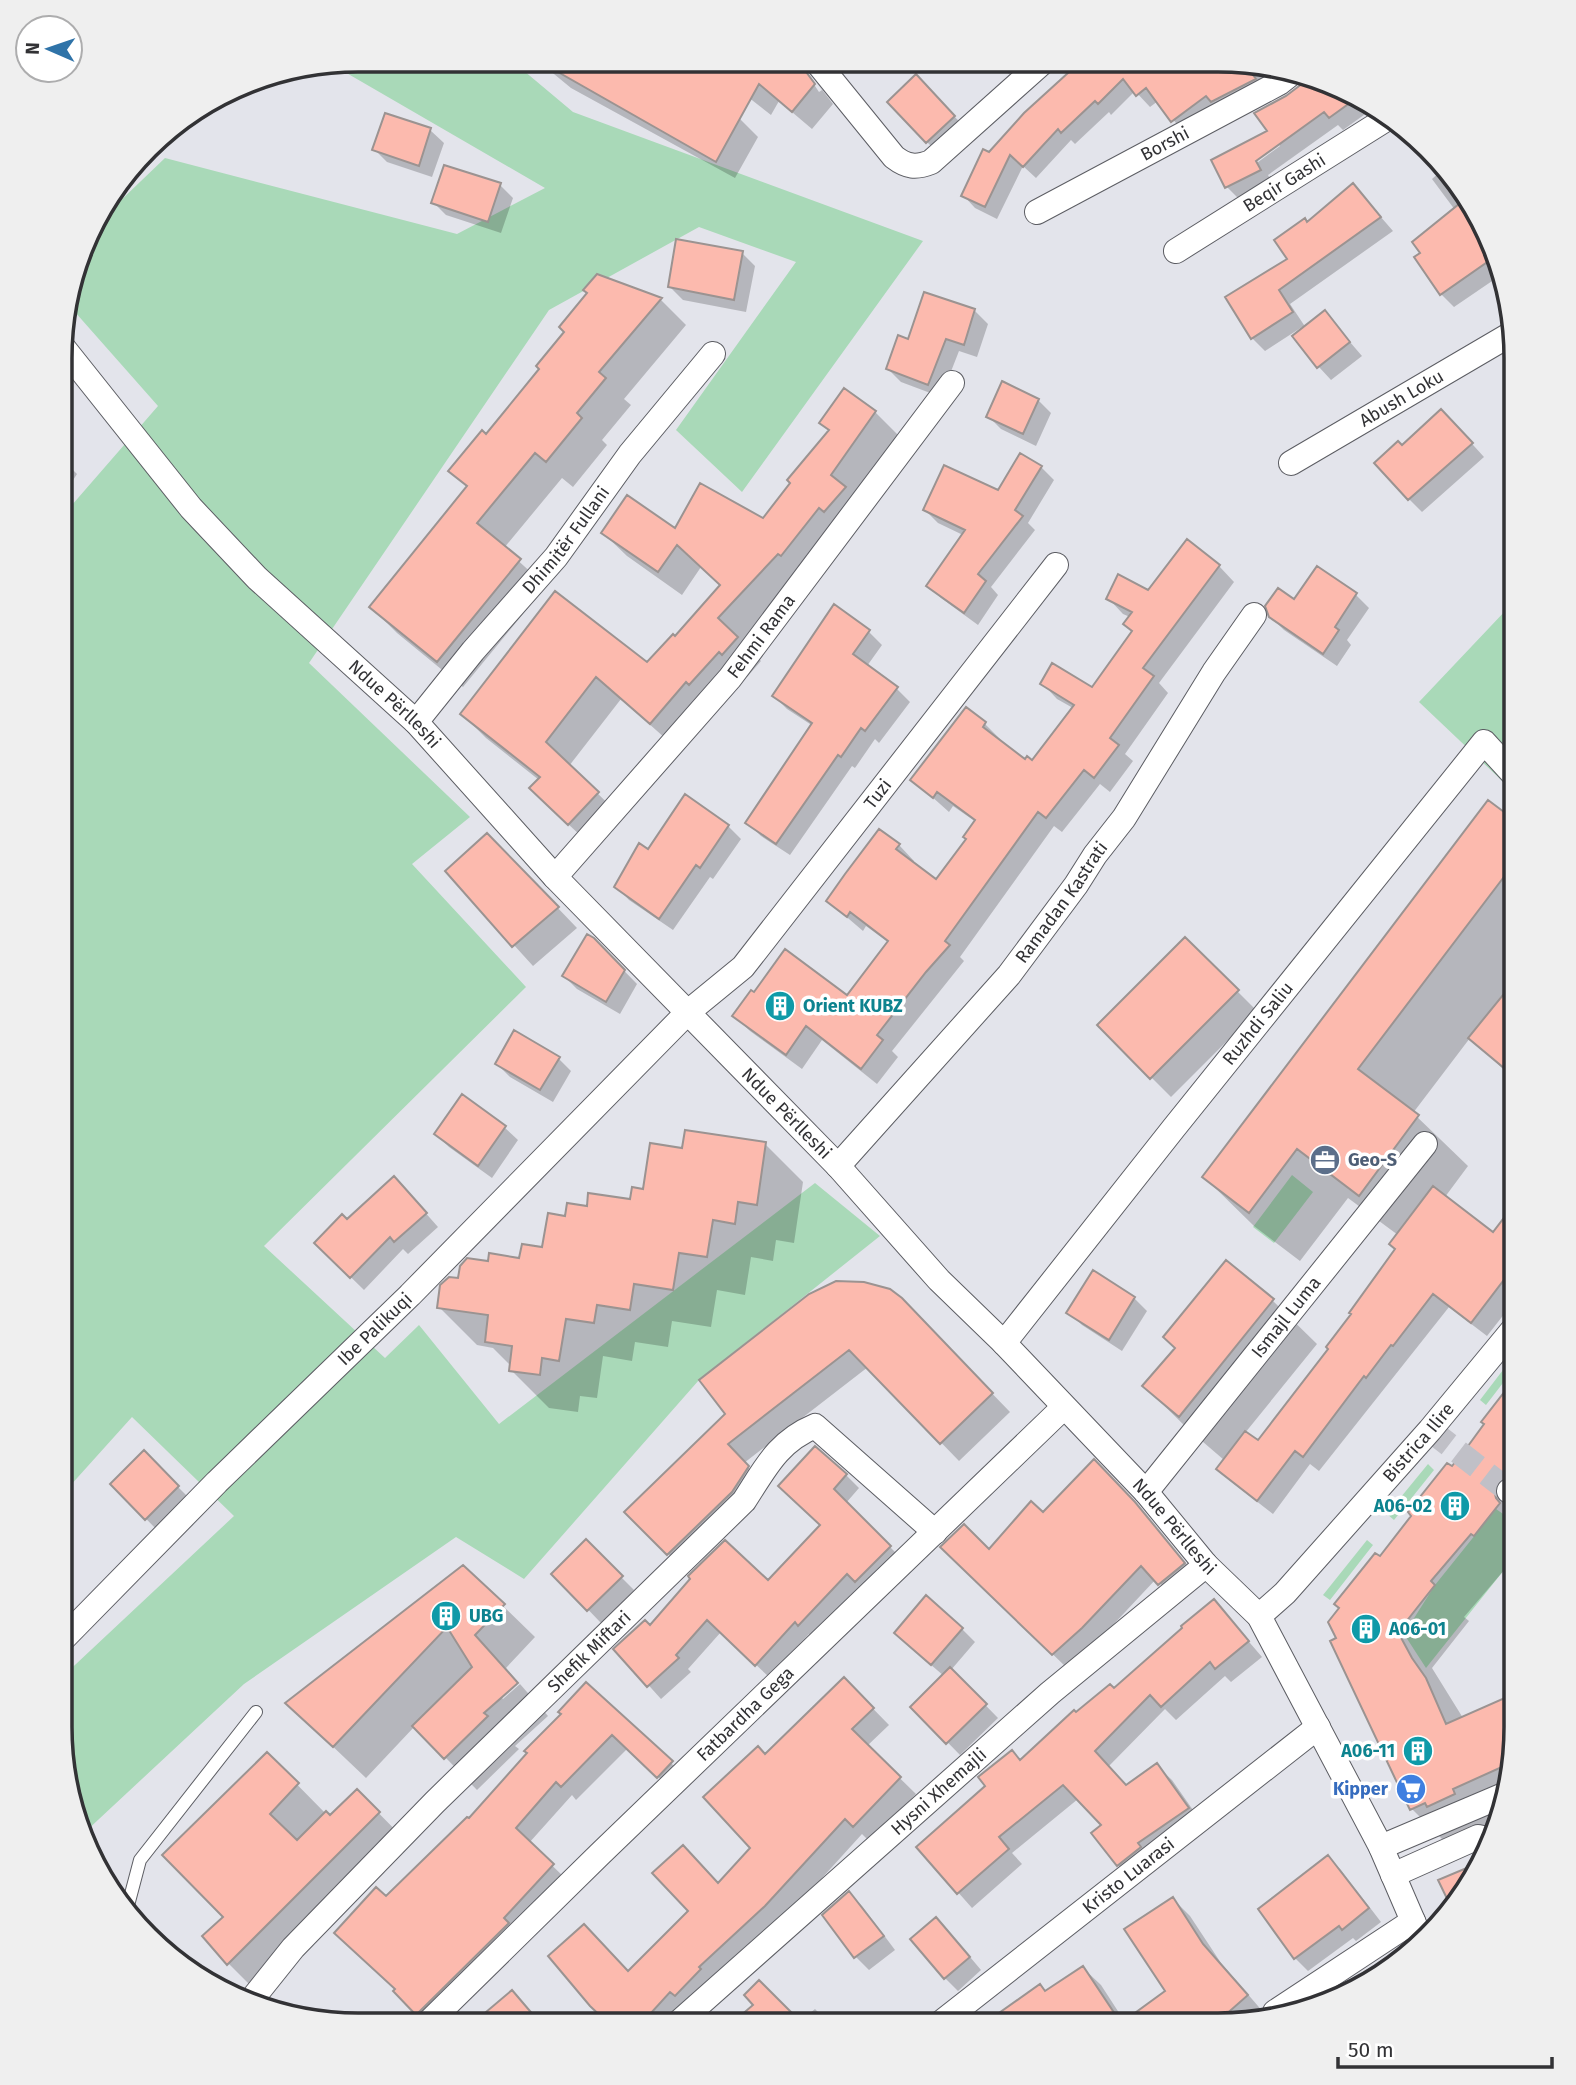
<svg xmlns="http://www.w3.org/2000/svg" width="1576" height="2085" viewBox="0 0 1576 2085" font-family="'Fira Sans',sans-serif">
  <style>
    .green { fill: #a9d9b8 }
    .shadow { fill: #0003; fill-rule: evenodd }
    .building { fill: #fcbaae; stroke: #9b9391; stroke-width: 2 }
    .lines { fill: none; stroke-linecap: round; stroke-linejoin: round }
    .minor-tunnel { stroke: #c0c0c7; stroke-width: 24; stroke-dasharray: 24 12; stroke-linecap: butt }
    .service-casing { stroke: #5c5d63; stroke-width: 14 }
    .minor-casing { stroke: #5c5d63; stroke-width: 26 }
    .service { stroke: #fff; stroke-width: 12 }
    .minor { stroke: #fff; stroke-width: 24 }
    .labels { text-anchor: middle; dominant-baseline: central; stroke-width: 7; stroke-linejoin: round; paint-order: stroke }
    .street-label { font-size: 18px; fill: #323235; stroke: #fff }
    .culture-label { font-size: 18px; font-weight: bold; fill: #0d838f; stroke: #fff; text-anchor: start }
    .service-label { font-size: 18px; font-weight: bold; fill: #4e5e75; stroke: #fff; text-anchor: start }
    .shop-label { font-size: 18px; font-weight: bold; fill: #366cbe; stroke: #fff; text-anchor: end }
    .rim { fill: none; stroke: #323235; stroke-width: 3.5 }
  </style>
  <rect width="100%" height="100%" fill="#e3e4eb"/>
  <path class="green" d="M358 60H511L573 112 923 241 742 492 676 430 796 262 699 227 549 310 309 663 470 817 412 864 526 987 264 1246 385 1358 419 1325 499 1424 815 1183 880 1236 699 1380 524 1579 456 1537 244 1684 84 1833 60 1727V1679L234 1516 132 1417 60 1497 62 512 65 513 158 406 67 303 93 227 165 158 457 234 545 188 331 64Z
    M1507 609 1516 613V794L1419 702Z
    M1292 1175 1313 1192 1274 1243 1253 1227Z
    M1516 1353V1366L1486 1405 1480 1400Z
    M1428 1464 1434 1470 1394 1520 1387 1514Z
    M1496 1509 1516 1523V1555L1426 1668 1404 1634 1435 1585Z
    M1367 1540 1373 1545 1330 1600 1323 1595Z"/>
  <path class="shadow" d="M537 60H637L740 119 758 137 735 178 571 88Z
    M702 61H795L807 71H805L819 92 822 90 814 79 833 104 812 129 779 101 771 115Z
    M996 61H1025L1009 74Z
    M1082 62H1090L1097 69 1106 62H1158L1167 73 1181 62H1257L1292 71 1185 134 1158 101 1150 107 1135 91 1111 115 1109 112 1075 144 1071 140 1036 178 1023 166 997 219 975 208 963 195 990 154 1026 114Z
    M1315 78 1332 82 1375 107 1343 130 1338 125 1268 175 1272 183 1240 200 1227 187 1213 161 1270 131 1259 116ZM1279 144 1280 146 1250 168 1248 165Z
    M929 89 967 130 940 155 927 142Z
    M386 115 430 130 444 143 432 177 387 162 374 149Z
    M1441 171 1486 226 1498 277 1454 307 1441 294 1417 258 1455 210 1432 179Z
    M500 185 513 198 501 233 446 215 433 202Z
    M1353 185 1393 231 1290 304 1306 328 1325 313 1362 356 1331 380 1319 367 1302 327 1265 351 1252 338 1308 224Z
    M742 253 755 266 746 312 683 300 669 286Z
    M925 294 975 311 988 324 977 357 959 351 941 397 901 382 888 369 909 342Z
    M661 300 686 325 624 399 631 405 602 440 607 445 573 487 562 478 504 548 546 586 463 687 397 633 371 607 468 488 451 471 486 436Z
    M1038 400 1051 413 1036 446 1001 429 988 416Z
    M875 412 899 436 803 577 742 642 761 661 747 677 744 675 674 746 621 699 569 766 622 817 593 847 555 812 539 780 486 738 462 714 556 593 647 664 675 638 721 586 701 567 682 595 627 556 603 533 676 530 763 520 830 432 821 423Z
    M1454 424 1484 457 1422 512 1409 499 1402 448Z
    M62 459 77 474 62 497Z
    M1041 467 1054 480 1028 523 1035 530 991 587 998 595 978 625 941 598 928 585 963 535 938 523 925 510 999 492Z
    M1219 566 1234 582 1159 683 1168 693 1125 754 1133 761 1110 792 1100 784 1062 832 1054 826 960 957 964 961 892 1051 898 1057 877 1084 822 1040 802 1069 750 1031 734 1016 847 997 889 943 866 926 863 931 828 901 899 845 914 861 912 863 936 881 968 840 976 822 953 806 949 812 912 779 967 710 985 724 1000 739 999 741 1025 761 1032 762 1073 708 1057 699 1042 683 1093 690 1133 632 1130 617 1123 614 1108 598 1149 592Z
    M1317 568 1356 595 1369 608 1347 640 1351 645 1337 666 1284 630 1270 616 1295 601Z
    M835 607 869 632 882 645 867 666 897 689 910 702 879 743 875 739 855 768 852 766 790 855 761 836 748 823 813 726 787 709 774 696Z
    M1489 803 1516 824V977L1514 979 1516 981V1081L1470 1038 1413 1113 1468 1166 1445 1197 1494 1235 1516 1205V1299L1487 1336 1449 1307 1319 1471 1310 1464 1273 1514 1233 1483 1218 1469 1224 1460 1188 1429 1144 1386 1177 1349 1226 1262 1273 1301 1317 1344 1245 1433 1258 1443 1330 1349 1397 1250 1398 1235 1348 1198 1300 1261 1254 1226 1204 1177Z
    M728 826 741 839 713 879 710 877 673 930 629 900 616 886 648 852Z
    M507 855 577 928 533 966 447 871Z
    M593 939 637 984 620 1014 577 989 564 976Z
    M1185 939 1257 1011 1171 1097 1099 1025Z
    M558 1058 571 1071 553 1102 510 1077 497 1064Z
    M462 1097 505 1128 518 1140 492 1178 449 1147 436 1134Z
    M765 1144 803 1182 794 1243 776 1240 773 1261 751 1257 745 1295 717 1290 711 1327 672 1321 668 1347 635 1342 632 1361 603 1356 597 1398 580 1396 578 1412 549 1408 511 1370V1366L493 1348 477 1345 439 1307 459 1280 489 1263 521 1260 544 1249 567 1218 588 1208 632 1201 684 1150Z
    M407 1192 438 1227 408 1254 403 1249 364 1290 316 1243 347 1221Z
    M1134 1298 1147 1311 1122 1351 1082 1325 1069 1312Z
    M920 1319 1010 1412 959 1461 868 1367 744 1463 766 1485 686 1572 627 1512 727 1414 702 1381Z
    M1516 1380V1562L1510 1570 1506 1568 1464 1617 1469 1621 1432 1668 1463 1718 1516 1747 1502 1818 1487 1825 1489 1830 1447 1844 1412 1809 1338 1639 1381 1558 1486 1424 1483 1422Z
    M144 1453 191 1500 159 1532 112 1484Z
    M1094 1462 1149 1519 1198 1578 1174 1598 1156 1579 1097 1642 1067 1668 942 1547 989 1551 1044 1515Z
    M846 1475 859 1488 846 1503 903 1560 813 1637 809 1634 769 1677 721 1632 688 1669 691 1672 661 1699 616 1649 650 1627 768 1582 822 1525 793 1499Z
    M586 1542 634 1590 601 1623 554 1574Z
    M463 1567 535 1637 506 1668 517 1681 500 1696 503 1699 520 1684 548 1716 515 1746 519 1749 477 1790 415 1726 366 1778 287 1703Z
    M1214 1601 1262 1657 1231 1682 1225 1676 1176 1720 1165 1709 1108 1767 1127 1787 1157 1766 1172 1780 1202 1823 1133 1879 1118 1865 1103 1825 1078 1799 1012 1853 1022 1864 972 1908 918 1847 1076 1714 1114 1691Z
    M962 1629 975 1642 951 1670 998 1718 960 1755 913 1707 944 1676 909 1646Z
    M844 1679 889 1725 867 1746 916 1794 870 1842 862 1834 782 1922 672 2024H610L628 1973 719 1885 752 1848 766 1756Z
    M586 1685 686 1777 673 1791 628 1748 576 1800 572 1795 529 1843 567 1880 427 2023 395 1991 397 1990 386 1899 469 1821 563 1714Z
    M267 1754 330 1818 357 1791 409 1844 259 1994 228 1963 225 1917Z
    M1328 1857 1341 1870 1381 1922 1356 1941 1353 1938 1308 1971 1295 1958Z
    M849 1893 862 1906 895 1950 869 1970 856 1957 824 1916Z
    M1173 1899 1190 1916 1221 1963 1264 2013 1262 2015 1218 2025H984L1046 1993 1083 1968 1101 1985 1125 2022 1167 1991Z
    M949 1932 981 1970 958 1991 945 1978Z
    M512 1992 543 2024 476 2023Z
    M756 2005 799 2022 815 2009 830 2024H734Z"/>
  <path class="building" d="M537 60 798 61 815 84 792 112 759 84 716 162Z
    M1080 62H1243L1256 79 1211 102 1206 96 1171 122 1146 88 1136 96 1123 79 1098 104 1095 101 1061 133 1058 129 1023 167 1010 155 985 207 961 196 983 149 989 152 1024 113Z
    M916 74 955 116 926 143 887 102Z
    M1311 77 1332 82 1358 97 1329 118 1324 112 1256 161 1261 170 1225 188 1211 160 1267 131 1254 113 1286 96Z
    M385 113 431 128 419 166 372 150Z
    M444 165 501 183 488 222 431 203Z
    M1353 183 1381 217 1279 290 1293 312 1251 339 1225 297 1287 259 1274 240 1305 218 1307 222Z
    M1464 200 1486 226 1493 258 1440 295 1414 257 1420 253 1412 242Z
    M676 239 743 251 734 300 668 287Z
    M597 274 662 298 599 372 606 378 577 413 582 418 546 462 535 453 477 523 521 559 437 662 369 607 467 486 448 471 482 430 486 434 539 369 536 366 564 332 559 327 587 293 583 290Z
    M924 292 975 309 964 345 946 339 928 385 886 369 898 335 908 339Z
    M1325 310 1350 342 1317 368 1292 336Z
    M1002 381 1039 399 1023 434 986 417Z
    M844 388 876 411 831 475 846 487 824 512 819 508 781 556 778 554 718 618 738 637 722 655 719 652 689 685 686 682 650 724 596 677 546 742 599 792 568 825 529 788 540 777 460 714 555 591 647 662 673 634 675 636 720 585 677 545 658 572 601 533 627 495 675 528 700 483 763 518 790 483 787 480 829 430 819 423Z
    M1441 409 1473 443 1408 500 1374 463 1398 441 1402 445Z
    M1020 453 1042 466 1015 510 1023 516 978 574 986 581 964 613 926 586 965 530 923 510 944 465 998 490Z
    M1187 539 1220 565 1143 668 1154 676 1110 738 1119 745 1094 778 1084 770 1046 818 1038 812 945 941 950 945 926 972 877 1035 883 1040 861 1069 806 1026 786 1055 732 1016 751 990 754 992 785 949 847 995 888 941 850 912 847 917 826 901 845 874 879 829 900 844 896 849 936 879 966 839 963 837 975 820 937 792 933 798 910 780 966 707 986 722 983 727 1025 759 1027 756 1032 760 1074 705 1040 684 1052 663 1092 687 1132 631 1123 624 1132 612 1106 599 1118 574 1148 590Z
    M1317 566 1357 593 1335 627 1339 630 1323 654 1269 617 1265 606 1278 588 1294 599Z
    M834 604 870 630 853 654 898 687 865 731 861 728 841 757 838 755 776 844 745 823 812 723 772 696Z
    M685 794 729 825 700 868 696 865 659 919 614 887 639 843 648 849Z
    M1488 800 1516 821V861L1358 1069 1419 1115 1359 1196 1297 1149 1249 1213 1202 1177Z
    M487 833 559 907 512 947 445 871Z
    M587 934 594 938 625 970 606 1002 562 976Z
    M1185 937 1239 990 1150 1079 1097 1025Z
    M1516 979V1078L1468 1038Z
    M514 1030 560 1057 540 1090 495 1064Z
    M462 1094 506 1126 478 1166 434 1134Z
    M685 1130 766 1142 757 1205 738 1202 735 1224 713 1220 707 1257 679 1253 673 1290 634 1284 630 1310 597 1305 594 1323 566 1319 559 1361 542 1358 540 1375 509 1371 512 1346 485 1342 488 1315 437 1308 440 1285 449 1277 458 1278 460 1266 467 1258 488 1261 489 1253 519 1258 522 1244 542 1247 548 1213 565 1216 567 1203 587 1206 588 1193 630 1199 632 1187 643 1189 650 1143 682 1148Z
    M394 1176 427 1213 394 1242 390 1237 350 1278 314 1243 342 1214 347 1219Z
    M1433 1186 1493 1232 1516 1202V1264L1471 1323 1433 1294 1393 1346 1391 1345 1366 1378 1364 1376 1303 1457 1295 1451 1257 1501 1216 1469 1245 1431 1258 1440 1328 1349 1326 1347 1351 1314 1349 1313 1395 1249 1389 1244Z
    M1226 1260 1274 1299 1179 1417 1142 1386 1175 1348 1163 1337Z
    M1093 1270 1135 1297 1109 1340 1066 1313Z
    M836 1281 864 1282 890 1289 902 1298 993 1393 940 1444 849 1350 728 1444 749 1466 732 1492 667 1555 624 1512 725 1414 699 1380 809 1294Z
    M1516 1377V1475L1514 1477H1503L1497 1482 1494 1490 1496 1498 1500 1503 1474 1536 1471 1534 1431 1581 1435 1585 1398 1632 1412 1658 1426 1678 1446 1724 1516 1693V1747L1513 1762 1453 1789 1455 1794 1427 1807 1425 1803 1410 1810 1330 1641 1336 1638 1328 1622 1339 1608 1334 1604 1375 1553 1380 1556 1411 1516 1408 1512 1447 1463 1452 1466 1468 1446 1484 1424 1481 1422Z
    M815 1446 847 1474 834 1489 891 1546 855 1582 847 1574 798 1626 795 1622 755 1666 707 1620 676 1655 679 1658 647 1687 613 1649 645 1620 650 1625 690 1579 688 1576 725 1540 768 1580 820 1525 778 1486Z
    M144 1450 179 1486 145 1520 110 1484Z
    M1094 1459 1135 1502 1185 1563 1158 1585 1141 1566 1082 1628 1052 1655 940 1547 964 1524 989 1549 1031 1501 1043 1512Z
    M586 1539 623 1576 587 1611 551 1574Z
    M463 1565 505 1604 475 1635 518 1683 484 1713 488 1716 444 1759 412 1726 472 1667 447 1627 333 1747 285 1703Z
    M926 1595 963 1628 931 1665 894 1633Z
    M1214 1599 1249 1641 1215 1669 1210 1662 1161 1707 1150 1695 1095 1751 1126 1785 1157 1763 1189 1808 1138 1843 1141 1847 1117 1866 1091 1833 1101 1825 1063 1785 999 1837 1009 1849 957 1894 916 1847 985 1786 978 1777 1012 1750 1020 1760 1074 1710 1076 1712 1110 1684 1114 1688 1182 1628 1181 1626Z
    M950 1667 987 1704 946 1744 910 1707Z
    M844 1677 874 1708 852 1729 901 1777 853 1827 845 1819 765 1906 699 1967 701 1969 675 1996 670 1992 641 2024H609L590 2006 548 1956 584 1924 628 1971 688 1911 652 1873 683 1845 718 1883 750 1848 703 1797 758 1746 765 1754Z
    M586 1682 673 1761 657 1778 612 1735 561 1787 556 1782 516 1828 554 1864 504 1918 509 1923 416 2015 393 1991 395 1989 334 1933 376 1887 386 1896 467 1817 469 1818 527 1753 524 1751 561 1714 558 1712Z
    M267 1752 299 1783 270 1814 297 1840 326 1811 330 1815 357 1789 380 1812 227 1965 202 1936 223 1917 162 1855Z
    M1328 1855 1369 1908 1342 1930 1339 1926 1294 1959 1258 1909Z
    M1481 1862 1466 1893 1452 1909 1438 1880Z
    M849 1891 884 1936 854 1958 822 1915Z
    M1173 1897 1203 1944 1248 1995 1214 2025H982L1040 1984 1045 1991 1083 1966 1121 2023 1165 1991 1124 1929Z
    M936 1917 970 1957 944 1979 910 1939Z
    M759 1980 803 2024H731L753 2005 744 1995Z
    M512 1990 541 2024 473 2023Z"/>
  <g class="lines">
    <path class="minor-tunnel" d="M1430 1430 1509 1491"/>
    <g class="service-casing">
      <path id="service" d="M126 1913 140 1860 256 1712"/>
    </g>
    <g class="minor-casing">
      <g id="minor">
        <path d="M816 61 894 157C907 167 916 168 931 162L1044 61"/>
        <path id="s1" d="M1037 212 1279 83 1293 72"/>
        <path id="s2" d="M1176 251 1391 116"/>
        <path id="s3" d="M62 346 191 508 257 578 416 722 555 877 838 1166 939 1280 1004 1343 1146 1492 1206 1565 1259 1616 1381 1847 1422 1942"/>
        <path id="s4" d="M1291 463 1511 334"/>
        <path id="s5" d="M416 722 473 651 556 557 630 454 713 354"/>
        <path id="s6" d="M555 877 730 678 952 383"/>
        <path id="s7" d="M838 1166 1009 975 1076 885 1095 855 1124 818 1214 672 1254 615"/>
        <path id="s8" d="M1004 1343 1173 1129 1484 742 1516 777"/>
        <path d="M1509 1491 1516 1496"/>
        <path id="s9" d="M1146 1492 1425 1144"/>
        <path id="s10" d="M1259 1616 1285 1593 1430 1430 1516 1326"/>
        <path id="s11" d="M60 1642 217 1482 410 1295 688 1012 743 967 1056 565"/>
        <path d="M1381 1847 1506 1794"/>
        <path d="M1393 1875 1478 1837 1492 1840"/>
        <path id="s12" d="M253 1998 293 1948 435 1802 744 1501C765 1469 777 1442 815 1426L935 1532"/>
        <path d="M1275 2012 1413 1921"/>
        <path id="s13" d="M428 2023 600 1854 1064 1407"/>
        <path id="s14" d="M677 2024 1050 1693 1206 1565"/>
        <path id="s15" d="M938 2025 1318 1727"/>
      </g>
    </g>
    <use href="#service" class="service"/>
    <use href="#minor" class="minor"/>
  </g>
  <defs>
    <g id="building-disc" transform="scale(1.575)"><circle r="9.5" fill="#0f9aa8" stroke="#fff"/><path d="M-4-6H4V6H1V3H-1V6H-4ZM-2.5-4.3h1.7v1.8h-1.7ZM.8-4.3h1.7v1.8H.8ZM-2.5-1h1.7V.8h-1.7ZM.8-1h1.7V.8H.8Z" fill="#fff"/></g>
    <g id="office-disc" transform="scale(1.575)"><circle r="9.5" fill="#5c6f8a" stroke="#fff"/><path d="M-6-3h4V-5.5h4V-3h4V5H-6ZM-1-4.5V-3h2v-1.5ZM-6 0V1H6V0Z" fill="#fff"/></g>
    <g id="supermarket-disc" transform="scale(1.575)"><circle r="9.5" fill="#3f7fe0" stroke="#fff"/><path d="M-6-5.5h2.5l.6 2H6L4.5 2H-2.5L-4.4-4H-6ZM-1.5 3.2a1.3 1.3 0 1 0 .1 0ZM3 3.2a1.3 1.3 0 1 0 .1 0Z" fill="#fff"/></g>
  </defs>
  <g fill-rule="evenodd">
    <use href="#building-disc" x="780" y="1006"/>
    <use href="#office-disc" x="1325" y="1160"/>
    <use href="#building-disc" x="1455" y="1506"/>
    <use href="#building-disc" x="446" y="1616"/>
    <use href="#building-disc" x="1366" y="1629"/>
    <use href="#building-disc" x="1418" y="1751"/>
    <use href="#supermarket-disc" x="1411" y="1789"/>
  </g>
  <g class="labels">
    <g class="street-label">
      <text stroke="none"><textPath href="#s1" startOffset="145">Borshi</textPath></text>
      <text stroke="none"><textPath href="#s2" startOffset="128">Beqir Gashi</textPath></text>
      <text stroke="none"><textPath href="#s4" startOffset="128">Abush Loku</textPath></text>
      <text stroke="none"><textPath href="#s5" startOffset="236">Dhimitër Fullani</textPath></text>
      <text stroke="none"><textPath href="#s6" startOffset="317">Fehmi Rama</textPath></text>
      <text stroke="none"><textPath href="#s3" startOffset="490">Ndue Përlleshi</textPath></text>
      <text stroke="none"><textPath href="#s11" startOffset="1180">Tuzi</textPath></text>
      <text stroke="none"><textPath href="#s7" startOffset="346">Ramadan Kastrati</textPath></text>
      <text stroke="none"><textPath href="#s8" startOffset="408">Ruzhdi Saliu</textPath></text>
      <text stroke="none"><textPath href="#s3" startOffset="1057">Ndue Përlleshi</textPath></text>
      <text stroke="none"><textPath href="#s9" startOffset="224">Ismajl Luma</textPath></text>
      <text stroke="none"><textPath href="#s11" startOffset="444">Ibe Palikuqi</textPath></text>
      <text stroke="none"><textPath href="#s10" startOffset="236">Bistrica Ilire</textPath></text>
      <text stroke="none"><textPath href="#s3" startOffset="1624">Ndue Përlleshi</textPath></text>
      <text stroke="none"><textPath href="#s12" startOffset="483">Shefik Miftari</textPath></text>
      <text stroke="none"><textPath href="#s13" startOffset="443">Fatbardha Gega</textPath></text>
      <text stroke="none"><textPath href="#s14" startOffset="350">Hysni Xhemajli</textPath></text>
      <text stroke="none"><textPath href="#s15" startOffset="242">Kristo Luarasi</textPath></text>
    </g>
    <g class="culture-label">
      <text x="803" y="1006">Orient KUBZ</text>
      <text x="1432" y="1506" text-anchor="end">A06-02</text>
      <text x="469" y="1616">UBG</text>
      <text x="1389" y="1629">A06-01</text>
      <text x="1395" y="1751" text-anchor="end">A06-11</text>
    </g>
    <g class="service-label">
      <text x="1348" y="1160">Geo-S</text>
    </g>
    <g class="shop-label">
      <text x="1388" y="1789">Kipper</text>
    </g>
  </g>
  <path d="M0 0H1576V2085H0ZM358 72H1218A286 286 0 0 1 1504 358V1727A286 286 0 0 1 1218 2013H358A286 286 0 0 1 72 1727V358A286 286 0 0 1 358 72Z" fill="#efefef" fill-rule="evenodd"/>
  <path class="rim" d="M358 72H1218A286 286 0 0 1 1504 358V1727A286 286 0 0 1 1218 2013H358A286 286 0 0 1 72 1727V358A286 286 0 0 1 358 72Z"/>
  <g transform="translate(49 49) rotate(272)"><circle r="33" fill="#ffffff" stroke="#adadae" stroke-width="2"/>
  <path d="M0-5L12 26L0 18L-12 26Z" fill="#2f73a8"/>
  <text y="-10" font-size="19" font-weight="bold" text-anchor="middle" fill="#323235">N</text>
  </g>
  <path d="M1338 2057v10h214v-10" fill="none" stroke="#323235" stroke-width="3.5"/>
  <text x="1348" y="2057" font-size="21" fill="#323235" stroke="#ffffff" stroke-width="5" paint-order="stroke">50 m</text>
</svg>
